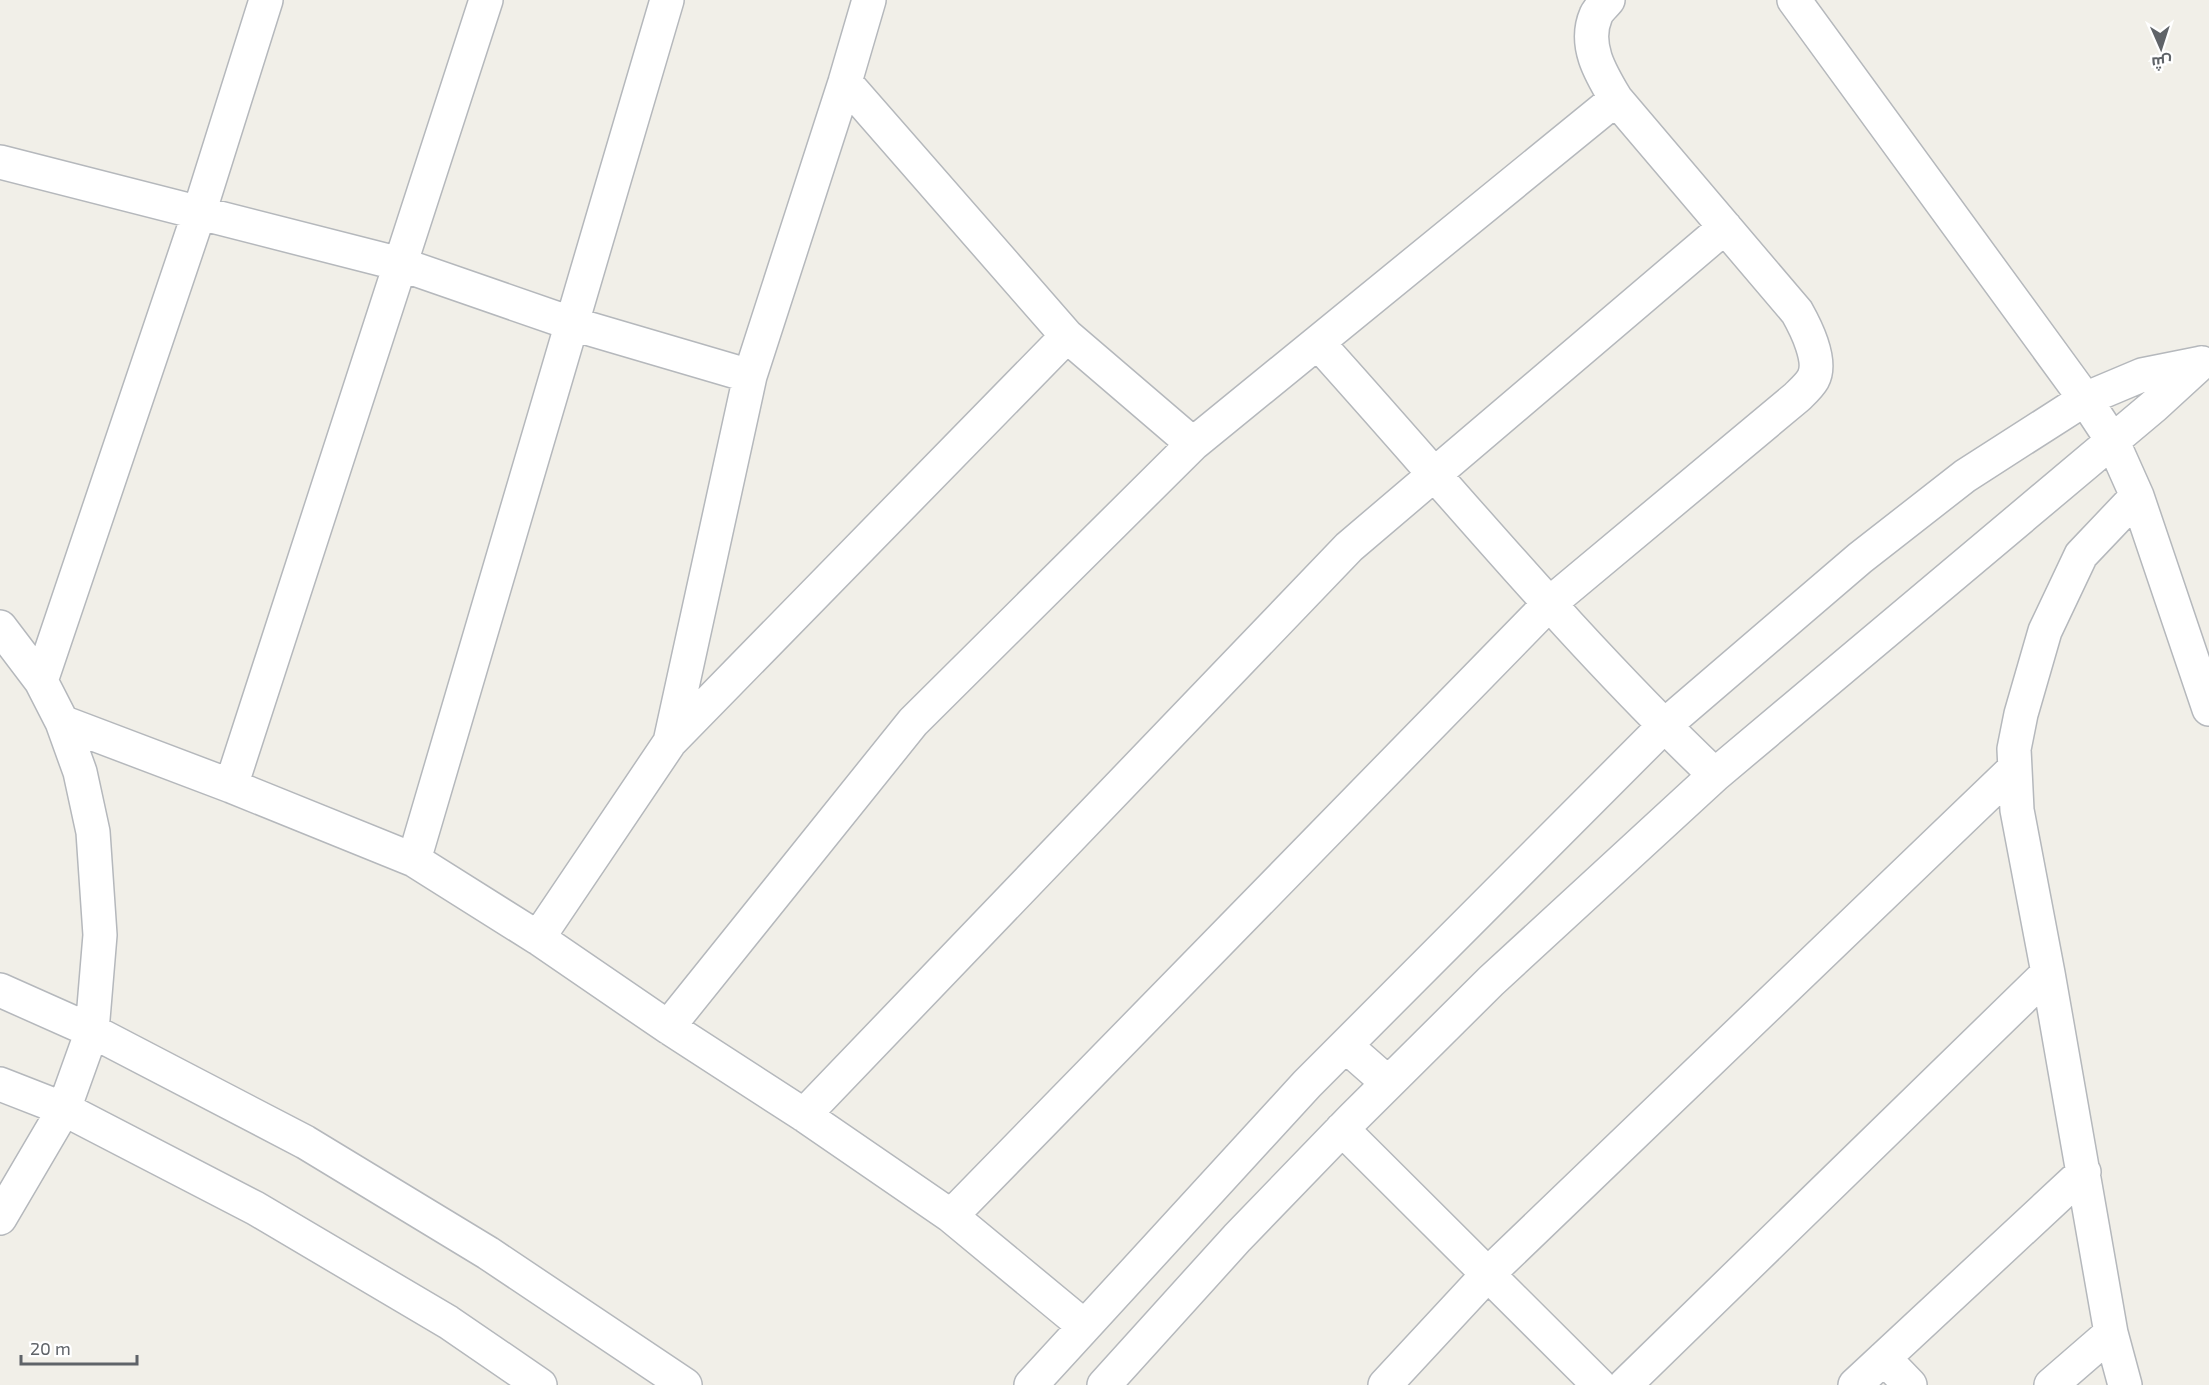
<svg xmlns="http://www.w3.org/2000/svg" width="2209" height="1385" viewBox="0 0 2209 1385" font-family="'Exo 2',Cairo,sans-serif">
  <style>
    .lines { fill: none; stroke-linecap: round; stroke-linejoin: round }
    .street-casing { stroke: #b5b8bc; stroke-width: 36 }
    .street { stroke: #fff; stroke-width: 33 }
  </style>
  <rect width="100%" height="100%" fill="#f1efe8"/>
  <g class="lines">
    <g class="street-casing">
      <path id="street" d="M1794 0 2085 399 2112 440 2137 496 2209 709
        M845 82 1067 336 1193 444
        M0 162 400 264 573 324 750 376
        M1318 343C1449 488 1573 640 1715 775
        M0 627 41 681 62 722 80 772 93 832 100 935 92 1031 64 1109 0 1218
        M41 681 199 213 266 0
        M62 722 231 786 414 860 538 938 668 1027 804 1115 951 1216 1084 1326
        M670 742 1067 336
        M231 786 486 0
        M414 860 667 0
        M538 938 670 742 750 376 845 82 869 0
        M0 990 92 1031 305 1142 488 1253 685 1385
        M668 1027 913 722 1193 444 1616 99
        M1346 1046 1388 1083
        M0 1084 64 1109 255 1208 448 1322 540 1385
        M804 1115 1349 547 1725 227
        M1342 1129 1599 1385
        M951 1216 1549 604 1797 397C1802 392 1809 386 1813 379 1823 361 1806 328 1797 312L1616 99C1601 74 1583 45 1596 15 1598 10 1604 5 1608 0
        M1884 1358 1910 1385
        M1031 1385 1307 1084 1664 726 1860 558 1965 476 2085 399 2142 375 2202 363
        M1104 1385 1237 1238 1352 1119 1491 981 1715 775 2154 406 2201 363
        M1385 1385 1488 1274 2014 769
        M1625 1385 2048 973
        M1855 1385 2084 1172
        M2051 1385 2111 1333
        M2125 1385 2111 1333 2048 973 2017 810 2014 749 2021 714 2045 631 2081 555 2137 496"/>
    </g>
    <use href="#street" class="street"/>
  </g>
  <g transform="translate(2161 48) rotate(177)" stroke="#ffffff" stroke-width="4.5" paint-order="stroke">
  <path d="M0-4.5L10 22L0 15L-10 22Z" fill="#5f6368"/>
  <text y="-9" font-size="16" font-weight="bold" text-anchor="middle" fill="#5f6368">ش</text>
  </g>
  <path d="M21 1355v9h116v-9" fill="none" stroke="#5f6368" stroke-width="3"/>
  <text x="30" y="1355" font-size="18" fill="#5f6368" stroke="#ffffff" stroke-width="4.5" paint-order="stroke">20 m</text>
</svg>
